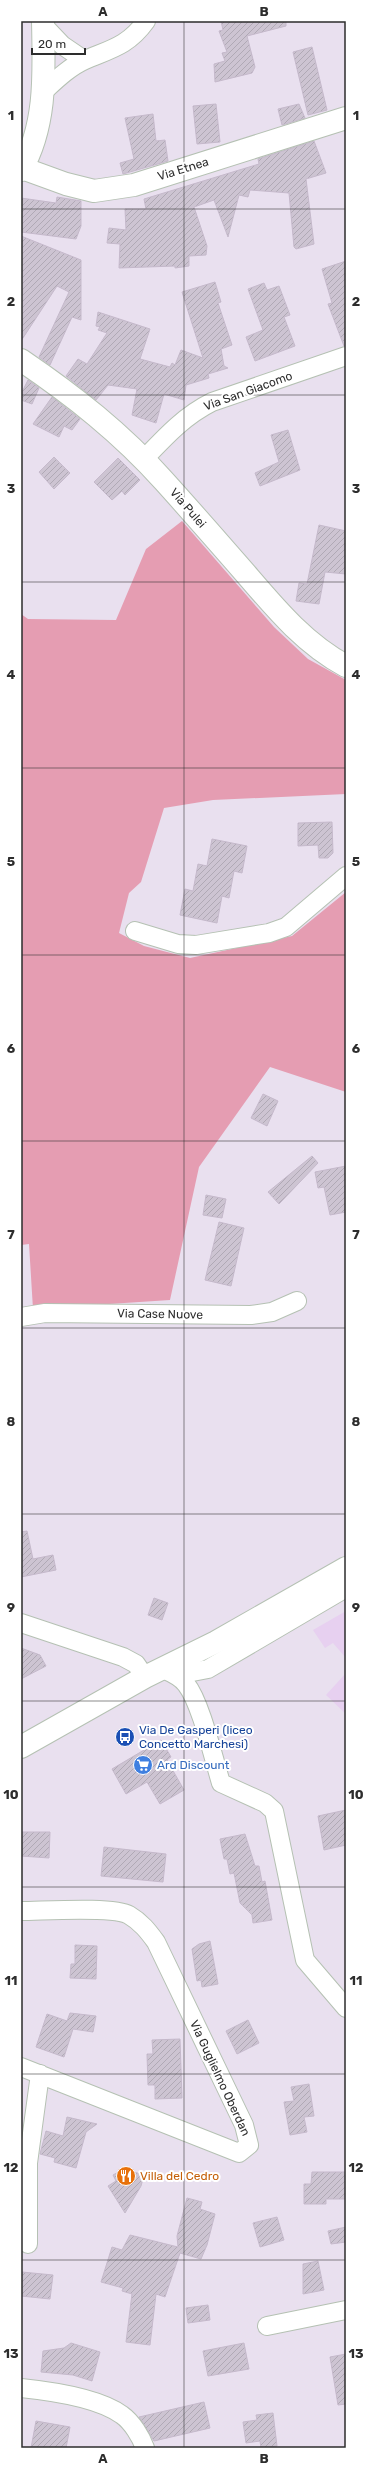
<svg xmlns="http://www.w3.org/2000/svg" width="367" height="2469" viewBox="0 0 367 2469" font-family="Rubik,sans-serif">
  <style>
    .education { fill: #e7d0f0 }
    .grass { fill: #e59db2 }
    .building { fill: url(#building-hatch); stroke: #c5b9cb }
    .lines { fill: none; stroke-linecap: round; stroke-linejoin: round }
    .minor-casing { stroke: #b5c1b3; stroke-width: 20 }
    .tertiary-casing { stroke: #b5c1b3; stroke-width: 24 }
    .secondary-casing { stroke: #b5c1b3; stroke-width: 24 }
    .minor { stroke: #fff; stroke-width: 18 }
    .tertiary { stroke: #fff; stroke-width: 22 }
    .secondary { stroke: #fff; stroke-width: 22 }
    .grid { fill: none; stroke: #2d2d2d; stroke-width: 1; stroke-opacity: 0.55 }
    .labels { text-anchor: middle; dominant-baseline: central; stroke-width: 4; stroke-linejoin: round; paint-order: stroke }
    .street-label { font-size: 12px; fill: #2d2d2d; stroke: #fff }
    .transit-label { font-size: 12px; fill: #164399; stroke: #fff; text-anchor: start }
    .shop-label { font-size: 12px; fill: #366cbe; stroke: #fff; text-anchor: start }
    .food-label { font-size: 12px; fill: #c56008; stroke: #fff; text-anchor: start }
    .neatline { fill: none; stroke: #2d2d2d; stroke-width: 1.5 }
    .grid-label { font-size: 13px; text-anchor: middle; font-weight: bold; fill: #2d2d2d }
  </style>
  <defs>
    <pattern id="building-hatch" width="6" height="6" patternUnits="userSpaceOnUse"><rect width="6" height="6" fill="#cdc4d2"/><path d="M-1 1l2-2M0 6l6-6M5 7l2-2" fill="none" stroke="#b0a9b5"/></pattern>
  </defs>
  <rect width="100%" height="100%" fill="#e9e0ef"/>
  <path class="education" d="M346 1611V1658L333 1643 325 1648 313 1630Z
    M346 1673V1714L326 1695Z"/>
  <path class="grass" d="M182 521 274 627 308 659 346 680V794L213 800 164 808 141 882 129 893 119 933 144 946 190 958 292 936 346 892V1092L270 1067 199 1167 170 1300 33 1309 29 1244 21 1245V614L28 619 116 620 146 549Z"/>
  <path class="building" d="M221 21H286V26L247 36 255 67 252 73 215 82 214 64 225 61 222 53 227 52 219 31 223 30Z
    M312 47 327 110 308 115 293 52Z
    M216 104 220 142 197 144 193 106Z
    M299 104 305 118 282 125 278 109Z
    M153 114 156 141 165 140 168 161 123 174 120 163 134 159 125 118Z
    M314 141 326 173 306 179 314 244 296 249 294 247 289 193 250 190 248 197 239 195 228 237 214 200 194 207 207 246 206 255 189 256V266L175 268V266L119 268 120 244 107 243 109 228 126 230 125 209H146L144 199 259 164 258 159Z
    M57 197 81 201V226L76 239 21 232V198L56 203Z
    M21 236 81 260V320L72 317 50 365 39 357 69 292 57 286 21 341Z
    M346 261V346H344L328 304 332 303 322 269Z
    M215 282 221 302 218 303 232 345 221 349 224 366 228 368 208 374 209 378 186 385 184 400 164 394 156 423 132 415 137 389 108 385 96 400 66 376 78 359 87 364 107 333 98 330 100 327 96 326 98 312 150 329 140 359 170 367 172 363 175 365 181 350 203 358 182 292Z
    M264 283 267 290 279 286 290 315 284 317 295 346 255 361 246 337 263 330 248 289Z
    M28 380 39 388 32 404 21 400V394Z
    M52 397 80 419 72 430 64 426 59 437 33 424Z
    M288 430 300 470 260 486 255 473 279 462 271 435Z
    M54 457 70 473 54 489 39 472Z
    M118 458 140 480 125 495 122 491 112 500 94 482Z
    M319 525 346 531V574L325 572 319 604 296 601 299 583 307 584Z
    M332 822 333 853 328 858H319L318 845 298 846V823Z
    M212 839 247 846 242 873 234 871 229 898 222 896 217 923 180 915 185 889 193 891 198 864 207 866Z
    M263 1094 278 1101 267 1126 251 1118Z
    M312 1156 318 1163 279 1204 268 1192Z
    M346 1166V1212L330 1215 324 1187 318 1188 315 1172Z
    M206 1195 226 1199 222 1218 203 1215Z
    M219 1222 244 1228 231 1286 205 1280Z
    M27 1531 33 1559 53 1555 56 1570 21 1577V1532Z
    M154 1598 168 1603 162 1620 148 1615Z
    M21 1648 40 1655 46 1666 21 1679Z
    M161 1740 171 1757 167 1760 184 1790 160 1804 147 1782 126 1794 112 1769Z
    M346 1810V1845L324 1850 318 1816Z
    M21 1832H50L49 1858 21 1856Z
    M245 1834 255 1866H259L262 1882 265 1881 272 1920 253 1923 252 1915 240 1903 234 1873 230 1874 227 1859H224L220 1839Z
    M104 1847 166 1854 163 1882 101 1876Z
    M210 1941 218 1984 202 1987 201 1980 197 1981 192 1949 199 1944Z
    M75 1945 97 1946 96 1979 70 1978 71 1964H75Z
    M70 2013 96 2016 93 2032 73 2029 64 2057 36 2047 47 2014 67 2021Z
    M248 2020 259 2043 237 2054 226 2031Z
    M180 2039 182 2098 155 2099V2085H148L147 2054H153L152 2040Z
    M309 2084 314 2116 304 2117 307 2132 290 2135 284 2102 294 2101 291 2087Z
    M67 2117 97 2124 86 2132 76 2168 54 2162 55 2158 40 2154 46 2131 63 2136Z
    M124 2169 144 2175 141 2186 125 2213 108 2186 116 2181 113 2175Z
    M312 2172H346V2199H326V2204H304V2184H311Z
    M187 2198 202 2202 200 2209 215 2214 207 2245 201 2259 180 2253 165 2297 156 2294 150 2345 126 2342 132 2294 122 2291 123 2288 101 2282 112 2247 122 2250 130 2235 178 2247 177 2236Z
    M277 2217 284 2240 260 2247 253 2223Z
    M346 2227V2242L331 2244 328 2231Z
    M318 2261 324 2290 303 2294V2264Z
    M22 2272 53 2275 50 2299 21 2296Z
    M208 2305 210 2320 188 2323 186 2308Z
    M71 2343 100 2352 92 2381 73 2375 41 2372 43 2351 64 2348Z
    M244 2343 249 2369 208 2376 203 2351Z
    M346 2354V2404L338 2405 330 2357Z
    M204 2402 210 2428 154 2441 139 2417Z
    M273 2413 277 2446 261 2448 260 2441 246 2443 243 2422 257 2420 256 2415Z
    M36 2421 70 2427 66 2448H31Z"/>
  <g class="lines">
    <g class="minor-casing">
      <path id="minor" d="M43 25 62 45 84 60
        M43 92C55 81 69 67 85 60 111 49 128 46 146 21
        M144 459C165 437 184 416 212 402L346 356
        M135 931 178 944 196 945 269 933 286 927 346 876
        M21 1317 45 1313 251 1315 272 1312 297 1301
        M21 1623 123 1657 136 1664 145 1677
        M163 1669C172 1673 180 1676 186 1684 201 1703 213 1757 221 1783L265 1803 274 1811 305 1960 346 2008
        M177 1675 208 1669 346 1588
        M21 1911C43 1911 114 1906 129 1915 141 1922 148 1931 156 1942L244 2125 249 2145 239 2153 21 2067
        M28 2244V2163L40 2074
        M267 2326 346 2310
        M21 2388C50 2391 99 2398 122 2415 132 2422 141 2437 145 2448"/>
    </g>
    <g class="tertiary-casing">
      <path id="tertiary" d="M22 168 66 184 94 191 134 185 346 118"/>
    </g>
    <g class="secondary-casing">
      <path id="secondary" d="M21 170C47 125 44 72 43 21
        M21 360C74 396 121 433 164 481 192 512 219 543 246 574 276 609 305 644 346 666
        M21 1747 145 1677 216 1642 346 1568"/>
    </g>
    <use href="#minor" class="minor"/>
    <use href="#tertiary" class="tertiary"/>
    <use href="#secondary" class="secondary"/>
  </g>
  <path class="grid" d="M184 21V2448M21 209H346M21 395H346M21 582H346M21 768H346M21 955H346M21 1141H346M21 1328H346M21 1514H346M21 1701H346M21 1887H346M21 2074H346M21 2260H346"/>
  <defs>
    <g id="bus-disc" transform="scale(1)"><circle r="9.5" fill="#1a4fb4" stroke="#fff"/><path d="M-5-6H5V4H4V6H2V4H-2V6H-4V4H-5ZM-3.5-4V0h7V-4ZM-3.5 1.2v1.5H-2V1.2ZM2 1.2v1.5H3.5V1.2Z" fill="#fff"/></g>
    <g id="supermarket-disc" transform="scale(1)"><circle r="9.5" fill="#3f7fe0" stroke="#fff"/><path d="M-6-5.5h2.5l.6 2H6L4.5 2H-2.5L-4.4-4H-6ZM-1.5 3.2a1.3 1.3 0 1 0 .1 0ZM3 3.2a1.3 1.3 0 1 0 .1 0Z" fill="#fff"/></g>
    <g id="restaurant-disc" transform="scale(1)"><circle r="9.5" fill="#e8710a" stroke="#fff"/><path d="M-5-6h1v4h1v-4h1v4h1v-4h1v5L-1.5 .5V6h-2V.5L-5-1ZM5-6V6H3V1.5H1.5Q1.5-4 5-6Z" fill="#fff"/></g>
  </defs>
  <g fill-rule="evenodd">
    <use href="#bus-disc" x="125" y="1737"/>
    <use href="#supermarket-disc" x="143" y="1765"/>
    <use href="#restaurant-disc" x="126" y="2176"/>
  </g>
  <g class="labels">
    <g class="street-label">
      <text transform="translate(183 169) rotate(-17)">Via Etnea</text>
      <text transform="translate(248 391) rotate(-20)">Via San Giacomo</text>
      <text transform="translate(188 508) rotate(49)">Via Pulei</text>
      <text transform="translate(160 1314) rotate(1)">Via Case Nuove</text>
      <text transform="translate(220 2078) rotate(65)">Via Guglielmo Oberdan</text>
    </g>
    <g class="transit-label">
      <text x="139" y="1730">Via De Gasperi (liceo<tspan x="139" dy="14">Concetto Marchesi)</tspan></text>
    </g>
    <g class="shop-label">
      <text x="157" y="1765">Ard Discount</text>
    </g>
    <g class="food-label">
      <text x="140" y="2176">Villa del Cedro</text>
    </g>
  </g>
  <rect width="367" height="2469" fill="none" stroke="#ffffff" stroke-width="44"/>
  <path d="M32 48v6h53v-6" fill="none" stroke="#2d2d2d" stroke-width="2"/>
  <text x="38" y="48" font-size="12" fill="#2d2d2d" stroke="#ffffff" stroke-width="3" paint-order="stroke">20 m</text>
  <rect x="22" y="22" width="323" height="2425" class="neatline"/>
  <g class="grid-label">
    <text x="103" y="16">A</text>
    <text x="264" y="16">B</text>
    <text x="11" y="120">1</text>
    <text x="356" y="120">1</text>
    <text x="11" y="306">2</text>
    <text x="356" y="306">2</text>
    <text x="11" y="493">3</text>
    <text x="356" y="493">3</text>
    <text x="11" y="679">4</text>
    <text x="356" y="679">4</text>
    <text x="11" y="866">5</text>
    <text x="356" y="866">5</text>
    <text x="11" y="1053">6</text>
    <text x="356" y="1053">6</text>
    <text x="11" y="1239">7</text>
    <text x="356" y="1239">7</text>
    <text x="11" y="1426">8</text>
    <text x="356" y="1426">8</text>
    <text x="11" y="1612">9</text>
    <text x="356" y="1612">9</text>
    <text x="11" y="1799">10</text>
    <text x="356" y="1799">10</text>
    <text x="11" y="1985">11</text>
    <text x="356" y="1985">11</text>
    <text x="11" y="2172">12</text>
    <text x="356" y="2172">12</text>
    <text x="11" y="2358">13</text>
    <text x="356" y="2358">13</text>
    <text x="103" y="2463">A</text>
    <text x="264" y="2463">B</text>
  </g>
</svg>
